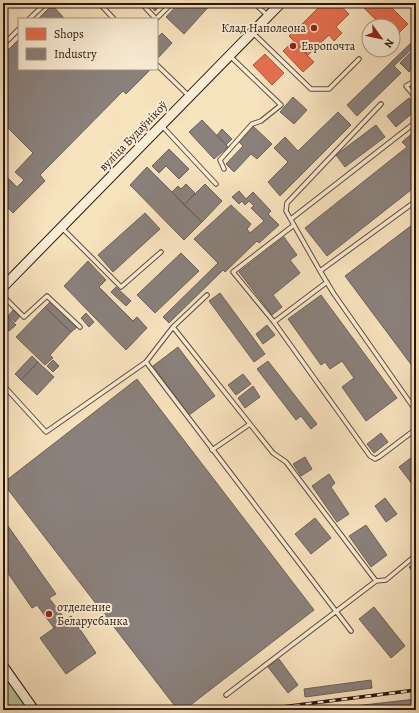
<svg xmlns="http://www.w3.org/2000/svg" width="419" height="713" viewBox="0 0 419 713" font-family="Alegreya,serif">
  <style>
    .green { fill: #b7c596; stroke: #706e52 }
    .shops { fill: #e76f51; stroke: #ae553d }
    .industry { fill: #8a817c; stroke: #6d615b }
    .lines { fill: none; stroke-linecap: round; stroke-linejoin: round }
    .service-casing { stroke: #5e4a3b; stroke-width: 5.5 }
    .secondary-casing { stroke: #2a170f; stroke-width: 11 }
    .service { stroke: #faedd5; stroke-width: 3.5 }
    .secondary { stroke: #faedd5; stroke-width: 9 }
    .rail-casing { stroke: #2a170f; stroke-width: 3.5 }
    .rail { stroke: #faedd5; stroke-width: 2; stroke-dasharray: 6; stroke-linecap: butt }
    .poi-dot { fill: #8f2418; stroke: #faedd5; stroke-width: 1.5 }
    .labels { text-anchor: middle; dominant-baseline: central; stroke-width: 4; stroke-linejoin: round; paint-order: stroke }
    .poi-label { font-size: 12px; fill: #2a170f; stroke: #faedd5; text-anchor: start }
    .street-label { font-size: 12px; fill: #2a170f; stroke: #faedd5 }
  </style>
  <rect width="100%" height="100%" fill="#f8e3bf"/>
  <filter id="stains"><feTurbulence type="fractalNoise" baseFrequency=".005" numOctaves="4"/><feColorMatrix values="0 0 0 0 .2 0 0 0 0 .09 0 0 0 0 .02 0 0 0 .5 -.17"/></filter>
  <radialGradient id="worn" r=".72"><stop offset=".6" stop-color="#630" stop-opacity="0"/><stop offset="1" stop-color="#630" stop-opacity=".3"/></radialGradient>
  <path class="green" d="M3 673 29 710H12L3 697Z"/>
  <path class="shops" d="M320 3H338L349 14 336 27 342 33 334 41 329 35 308 55 289 36 291 34 287 31 294 24 298 28 321 5Z
    M359 3H387L408 24 394 38 393 26H382Z
    M293 41 314 62 303 72 283 51Z
    M265 54 284 73 272 85 253 65Z"/>
  <path class="industry" d="M148 3H163L155 11Z
    M179 3H222L218 8 212 3 184 34 166 17Z
    M52 5 65 19H38Z
    M162 33 172 43 157 59V38Z
    M416 38V45L394 66 401 73 357 116 347 105Z
    M19 39V69L150 70 126 94 123 91 40 175 45 181 13 213 3 203V181L7 177 17 187 24 180 15 172 33 153 3 123V55Z
    M416 47V65L409 72 400 63Z
    M293 97 307 110 294 124 280 112Z
    M409 98 416 107V110L396 127 387 116Z
    M338 112 351 125 280 196 268 182 288 162 274 148 285 137 298 151Z
    M202 120 228 147 214 159 189 132Z
    M376 125 385 137 345 167 336 155Z
    M253 126 272 144 257 159 251 154 234 172 226 164 243 146 238 141Z
    M222 129 232 139 226 145 217 135Z
    M416 130V186L327 256 305 228 407 147 402 142Z
    M169 149 189 169 179 179 166 166 159 173 152 166Z
    M147 167 202 222 184 240 130 185Z
    M186 184 195 193 184 205 172 192 178 186 181 189Z
    M205 184 222 201 202 222 184 205Z
    M239 191 246 199 253 192 271 211 268 214 279 225 259 243 257 241 225 272 223 270 169 323 163 317 218 263 194 239 231 205 251 224 247 229 250 233 264 221 251 208 254 206 249 201 245 205 242 201 239 204 232 197Z
    M145 213 160 229 113 272 98 255Z
    M416 222V371L345 276Z
    M284 237 297 255 290 260 300 273 273 295 282 307 272 315 239 272Z
    M181 253 199 271 155 313 137 295Z
    M88 261 106 280 99 287 133 321 137 317 147 328 126 350 64 286Z
    M116 287 131 301 126 306 111 292Z
    M220 293 265 354 254 362 209 301Z
    M321 295 397 398 366 421 342 387 354 378 342 361 330 369 325 362 321 365 288 319Z
    M51 301 77 327 71 332 45 307Z
    M45 307 71 332 50 355 53 358 45 365 16 337Z
    M13 310 20 316 15 322 8 316Z
    M86 313 94 322 89 327 81 318Z
    M8 317 16 325 9 331 3 325V322Z
    M267 325 275 335 263 344 256 334Z
    M178 347 215 396 189 415 153 366Z
    M32 356 38 362 21 380 15 374Z
    M53 360 59 366 53 372 47 366Z
    M268 361 317 424 311 429 301 416 296 420 257 369Z
    M38 362 54 377 37 395 21 380Z
    M243 374 251 384 236 395 228 385Z
    M137 379 314 610 184 710H178L3 483Z
    M253 386 260 397 245 408 238 398Z
    M381 433 388 442 374 453 367 444Z
    M416 454V489L399 467Z
    M305 457 312 469 301 476 293 464Z
    M329 474 335 483 331 487 349 514 337 522 312 486Z
    M385 498 397 514 386 522 375 506Z
    M315 518 331 538 311 554 295 534Z
    M3 519 56 594 49 598 66 620 54 628 37 605 32 608 3 566Z
    M366 525 387 555 371 567 349 536Z
    M416 562V576L409 567Z
    M374 607 405 646 391 658 359 619Z
    M71 616 96 653 66 674 40 638Z
    M279 659 298 685 288 693 268 667Z
    M371 680 372 688 305 697 304 689Z
    M416 699V705L377 710H319Z"/>
  <g class="lines">
    <g class="service-casing">
      <path id="service" d="M99 3 114 19
        M141 3 156 19
        M254 3 267 15
        M29 19 46 3
        M156 19 172 3
        M253 33 311 89H329L359 59
        M3 45 19 29
        M157 65 189 96
        M416 80 406 86 416 98
        M162 126 216 184
        M224 169 220 160 252 124 261 121 281 105 230 56
        M416 201 320 271 334 294 416 411
        M291 219 416 122
        M294 225 233 272 274 322 370 456 375 459 379 457 416 429
        M62 228 121 287 161 252
        M3 231 5 234 3 236
        M320 271 286 211 287 203 381 104
        M3 296 24 317 47 296 80 327
        M274 322 327 282
        M173 327 273 453 286 462 376 581
        M146 362 351 631
        M3 385 46 432 146 362 173 327 207 295
        M212 450 250 424
        M226 695 376 581 386 580 416 555
        M409 710 416 709"/>
    </g>
    <g class="secondary-casing">
      <path id="secondary" d="M3 287 281 3
        M3 666 34 710
        M3 709V710"/>
    </g>
    <use href="#service" class="service"/>
    <use href="#secondary" class="secondary"/>
    <g class="rail-casing">
      <path id="rail" d="M258 710 416 690"/>
    </g>
    <use href="#rail" class="rail"/>
  </g>
  <g class="poi-dot">
    <circle cx="314" cy="28" r="4"/>
    <circle cx="293" cy="46" r="4"/>
    <circle cx="49" cy="614" r="4"/>
  </g>
  <g class="labels">
    <g class="poi-label">
      <text x="306" y="28" text-anchor="end">Клад Наполеона</text>
      <text x="301" y="46">Европочта</text>
      <text x="57" y="607">отделение<tspan x="57" dy="14">Беларусбанка</tspan></text>
    </g>
    <g class="street-label">
      <text transform="translate(133 136) rotate(-46)">вуліца Будаўнікоў</text>
    </g>
  </g>
  <rect width="419" height="713" fill="none" stroke="#f8e3bf" stroke-width="16"/>
  <rect x="4" y="4" width="411" height="705" fill="none" stroke="#2a170f" stroke-width="2"/>
  <rect x="8" y="8" width="403" height="697" fill="none" stroke="#2a170f"/>
  <rect x="18" y="18" width="140" height="52" fill="#faedd5" stroke="#a79786"/>
  <rect x="26" y="28" width="20" height="12" fill="#e76f51" stroke="#a79786"/>
  <text x="54" y="38" font-size="12" fill="#2a170f">Shops</text>
  <rect x="26" y="48" width="20" height="12" fill="#8a817c" stroke="#a79786"/>
  <text x="54" y="58" font-size="12" fill="#2a170f">Industry</text>
  <g transform="translate(381 38) rotate(123)"><circle r="19" fill="#faedd5" stroke="#a79786"/>
  <path d="M0-3L7 15L0 10L-7 15Z" fill="#8f2418"/>
  <text y="-6" font-size="11" font-weight="bold" text-anchor="middle" fill="#2a170f">N</text>
  </g>
  <rect width="100%" height="100%" filter="url(#stains)"/>
  <rect width="100%" height="100%" fill="url(#worn)"/>
</svg>
